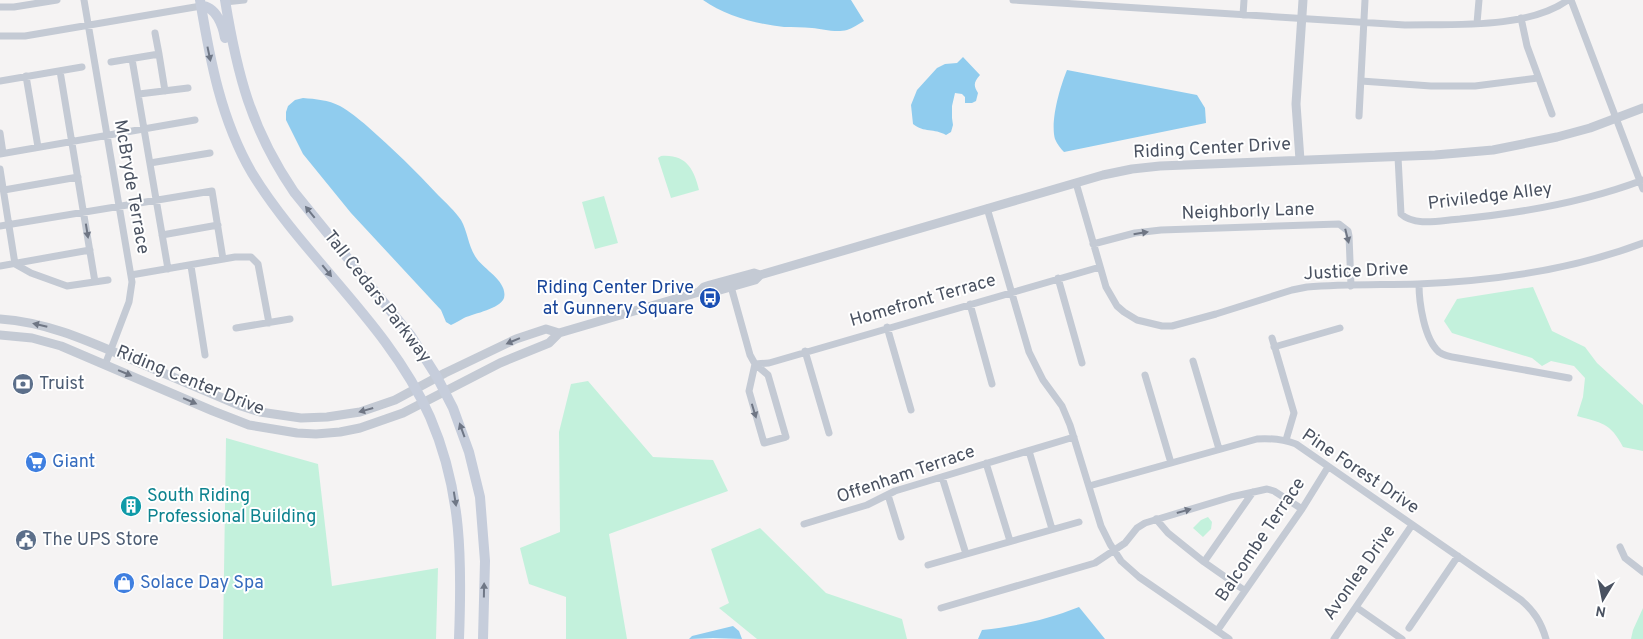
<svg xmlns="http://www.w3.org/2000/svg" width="1643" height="639" viewBox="0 0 1643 639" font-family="Overpass,sans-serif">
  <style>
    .green { fill: #c3f1dc }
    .water { fill: #90ccee }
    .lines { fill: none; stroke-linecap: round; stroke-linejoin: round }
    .minor { stroke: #c4cad4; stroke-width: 7 }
    .tertiary { stroke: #c4cad4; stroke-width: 9 }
    .secondary { stroke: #c6cddb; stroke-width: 10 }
    .oneway { fill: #6f7786 }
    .oneway2 { fill: #6f7684 }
    .labels { text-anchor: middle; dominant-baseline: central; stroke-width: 4; stroke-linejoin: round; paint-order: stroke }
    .street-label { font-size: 18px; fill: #4a5261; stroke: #fff }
    .transit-label { font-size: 18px; fill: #164399; stroke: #fff; text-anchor: end }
    .service-label { font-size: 18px; fill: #4e5e75; stroke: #fff; text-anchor: start }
    .shop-label { font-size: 18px; fill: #366cbe; stroke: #fff; text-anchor: start }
    .culture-label { font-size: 18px; fill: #0d838f; stroke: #fff; text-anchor: start }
  </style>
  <rect width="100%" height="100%" fill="#f5f3f3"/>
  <path class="green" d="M661 156C686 154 694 169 699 190L671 198 658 158Z
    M604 196 618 243 595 249 582 202Z
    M1533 287 1552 331 1585 347 1597 363 1643 405V451L1623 447C1610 422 1601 423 1577 416L1583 397 1585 378 1574 366 1551 361 1542 366 1532 358 1452 333 1444 321 1457 299Z
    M588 381 653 457 713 460 728 491 609 534 627 639H566V597L529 584 520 548 560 532 559 432 571 384Z
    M226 438 318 464 332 586 438 568 436 639H223Z
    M1208 517 1212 522 1211 529 1203 537 1193 528 1201 520Z
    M760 528 826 593 902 619 907 639H757L719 608 729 603 711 549Z
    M1643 608V639H1631L1633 630Z"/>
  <path class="water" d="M703 0H851L864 21C858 24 853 28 847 30 836 33 822 29 812 28 803 27 793 27 784 27 757 24 725 16 703 0Z
    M963 57 980 75C974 82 973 85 978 93L976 101 972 103H965V97L962 94 955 93 952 106V118L953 125 951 132 946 135C934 128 924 133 913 124L911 105 917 90 937 68 945 64 957 63Z
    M1067 70 1197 95 1205 108 1206 123 1064 152C1061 149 1057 144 1055 139 1050 121 1060 87 1067 70Z
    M303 98C316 99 328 100 340 106 349 111 359 119 367 126 392 148 416 171 438 195 446 203 455 211 461 220 468 232 468 247 477 259 485 270 508 282 504 298 500 309 475 313 464 318 460 320 456 323 451 325L446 322 441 310 351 213 303 154 286 120V112L288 106 295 100Z
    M1079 607 1105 639H978L982 630C1018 626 1046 620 1079 607Z
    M733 626 739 631 742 639 713 638 689 639 692 636Z"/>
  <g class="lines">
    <path class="minor" d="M84 0 132 282 129 302 105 365
      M1013 0 1405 25C1453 24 1528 29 1568 0
      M1571 0 1643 189
      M225 2 244 0
      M0 7H14L57 0
      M1243 15 1244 0
      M1521 18 1527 46 1552 114
      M1477 23 1479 0
      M0 36H25L201 6
      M159 54 165 91
      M132 59 168 269
      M111 62 159 54 155 33
      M60 71 95 282
      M26 76 38 147
      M0 81 82 67
      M1361 81 1431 86H1475L1538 78
      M139 94 188 88
      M1359 116 1365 0
      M0 133 3 153
      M0 154 195 120
      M1398 157 1401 214C1415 227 1442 220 1460 219 1522 213 1585 202 1643 180
      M150 163 210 153
      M0 169 15 264 31 273 67 286 108 280
      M1076 183 1106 287 1117 306 1124 312 1137 320 1162 326H1172L1216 314 1292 290 1307 287C1344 284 1381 285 1418 284 1493 281 1572 270 1643 243
      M4 190 78 177
      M987 208 1029 352 1043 380 1062 406 1070 425 1101 526 1110 544 1121 561 1139 577 1229 639
      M0 226 212 191 223 259
      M162 235 218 225
      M1093 244 1135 233 1161 230 1339 224 1348 231 1349 236 1351 286
      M0 266 90 250
      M191 266 205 355
      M131 275 235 257H251L258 264 269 323
      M1058 278 1082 363
      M730 283 750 355 755 364 768 375 786 437 764 443 749 391 755 364
      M1419 284C1419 302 1424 339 1439 352 1444 356 1451 357 1458 358L1569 378
      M970 304 992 384
      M887 327 911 410
      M236 328 290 319
      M1272 338 1294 413 1286 440
      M1274 347 1340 328
      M805 351 829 433
      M1193 361 1219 449
      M755 364 769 363 1100 267
      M1145 375 1171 463
      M1029 451 1052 529
      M986 463 1010 541
      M942 477 966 554
      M1089 486 1257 439C1271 438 1282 439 1296 444L1521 600C1534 611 1541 622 1546 639
      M888 495 901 537
      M1156 519 1168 533 1204 562 1244 590
      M804 524 867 505 895 491 1074 437
      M1620 547 1625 558 1643 572
      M1204 562 1253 492
      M928 565 1079 522
      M1356 607 1402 639
      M941 608 1095 563 1125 543 1137 528 1145 523 1231 497 1267 489 1274 491 1302 509
      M1409 628 1458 556
      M1217 631 1302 509 1328 467
      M1334 639 1412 525"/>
    <path class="tertiary" d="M1300 160 1296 104 1303 0
      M699 292 706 294 755 280 760 275 1103 175 1132 169 1160 166 1435 155 1493 150 1557 137 1590 128 1643 108
      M0 319C46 322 86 340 128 358 166 374 203 390 241 406L260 412 301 418 327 417 360 412 395 400 445 373 516 339 546 329 559 333
      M0 335 32 338 61 346 213 411 249 425 297 433 316 434 340 432 360 428 403 413 500 363 549 343 559 333 699 292 704 287 710 285 754 273 760 275"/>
    <path class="secondary" d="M200 0C210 60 221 120 252 173 304 258 389 324 430 417 462 491 462 560 459 639
      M225 0C237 74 251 129 294 192L411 336 437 377 453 408 469 452 480 497 485 561 483 639
      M201 6C216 6 223 26 225 38"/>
  </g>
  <defs><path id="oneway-solid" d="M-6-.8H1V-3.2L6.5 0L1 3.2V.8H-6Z" transform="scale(1.25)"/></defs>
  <g class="oneway">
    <use href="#oneway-solid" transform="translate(209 54) rotate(78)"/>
    <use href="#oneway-solid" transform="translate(310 212) rotate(-129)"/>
    <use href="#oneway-solid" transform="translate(327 271) rotate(51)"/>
    <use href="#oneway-solid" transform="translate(462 430) rotate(-110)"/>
    <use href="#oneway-solid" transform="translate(455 499) rotate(81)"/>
    <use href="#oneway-solid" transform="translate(484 590) rotate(-89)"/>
  </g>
  <g class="oneway2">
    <use href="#oneway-solid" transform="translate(87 231) rotate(81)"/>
    <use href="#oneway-solid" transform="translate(1141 233) rotate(-9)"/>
    <use href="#oneway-solid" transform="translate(1347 236) rotate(76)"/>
    <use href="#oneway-solid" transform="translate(40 325) rotate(-167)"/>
    <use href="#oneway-solid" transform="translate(513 341) rotate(157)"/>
    <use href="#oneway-solid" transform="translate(125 373) rotate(23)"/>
    <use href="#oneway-solid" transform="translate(190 401) rotate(23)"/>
    <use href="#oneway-solid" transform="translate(366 410) rotate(164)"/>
    <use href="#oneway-solid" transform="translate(754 411) rotate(73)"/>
    <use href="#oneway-solid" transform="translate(1184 511) rotate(-16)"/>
  </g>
  <defs>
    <g id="bus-disc" transform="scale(1.125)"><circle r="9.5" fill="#1a4fb4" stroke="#fff"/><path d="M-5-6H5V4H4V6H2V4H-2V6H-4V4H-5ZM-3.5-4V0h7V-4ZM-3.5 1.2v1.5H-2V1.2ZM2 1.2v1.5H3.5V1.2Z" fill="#fff"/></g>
    <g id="bank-disc" transform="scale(1.125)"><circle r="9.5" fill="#5c6f8a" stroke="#fff"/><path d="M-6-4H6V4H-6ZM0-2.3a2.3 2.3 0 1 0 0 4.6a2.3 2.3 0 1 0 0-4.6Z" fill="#fff"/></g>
    <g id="supermarket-disc" transform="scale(1.125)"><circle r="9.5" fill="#3f7fe0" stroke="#fff"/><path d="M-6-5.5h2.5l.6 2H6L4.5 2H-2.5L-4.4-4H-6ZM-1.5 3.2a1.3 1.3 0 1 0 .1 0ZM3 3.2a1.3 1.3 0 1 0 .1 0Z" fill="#fff"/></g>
    <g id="building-disc" transform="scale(1.125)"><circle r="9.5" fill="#0f9aa8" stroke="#fff"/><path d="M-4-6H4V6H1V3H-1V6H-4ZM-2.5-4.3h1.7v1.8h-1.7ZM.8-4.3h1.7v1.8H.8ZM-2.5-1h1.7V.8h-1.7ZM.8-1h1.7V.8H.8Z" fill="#fff"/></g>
    <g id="civic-disc" transform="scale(1.125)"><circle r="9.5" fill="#5c6f8a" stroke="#fff"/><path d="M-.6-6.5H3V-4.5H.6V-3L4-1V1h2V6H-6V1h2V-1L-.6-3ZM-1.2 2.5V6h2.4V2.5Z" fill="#fff"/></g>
    <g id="shop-disc" transform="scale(1.125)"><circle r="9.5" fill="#3f7fe0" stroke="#fff"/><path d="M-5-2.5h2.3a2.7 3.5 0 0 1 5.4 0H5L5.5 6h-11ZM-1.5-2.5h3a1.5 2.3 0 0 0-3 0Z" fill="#fff"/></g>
  </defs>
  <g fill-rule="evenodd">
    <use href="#bus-disc" x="710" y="298"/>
    <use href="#bank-disc" x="23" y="384"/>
    <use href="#supermarket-disc" x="36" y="462"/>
    <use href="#building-disc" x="131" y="506"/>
    <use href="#civic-disc" x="26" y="540"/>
    <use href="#shop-disc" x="124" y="583"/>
  </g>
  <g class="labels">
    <g class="street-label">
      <text transform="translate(1212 149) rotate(-3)">Riding Center Drive</text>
      <text transform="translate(131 187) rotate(80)">McBryde Terrace</text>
      <text transform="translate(1490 197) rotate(-7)">Priviledge Alley</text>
      <text transform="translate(1248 212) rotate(-2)">Neighborly Lane</text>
      <text transform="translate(1356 272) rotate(-3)">Justice Drive</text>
      <text transform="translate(377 297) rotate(52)">Tall Cedars Parkway</text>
      <text transform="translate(923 301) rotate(-16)">Homefront Terrace</text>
      <text transform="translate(190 381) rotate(22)">Riding Center Drive</text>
      <text transform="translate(1360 472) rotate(34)">Pine Forest Drive</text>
      <text transform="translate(906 475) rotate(-19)">Offenham Terrace</text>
      <text transform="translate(1261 540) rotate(-56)">Balcombe Terrace</text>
      <text transform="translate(1360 573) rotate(-55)">Avonlea Drive</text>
    </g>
    <g class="transit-label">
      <text x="694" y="288">Riding Center Drive<tspan x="694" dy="21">at Gunnery Square</tspan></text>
    </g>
    <g class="service-label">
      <text x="39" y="384">Truist</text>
      <text x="42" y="540">The UPS Store</text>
    </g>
    <g class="shop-label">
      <text x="52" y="462">Giant</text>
      <text x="140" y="583">Solace Day Spa</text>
    </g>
    <g class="culture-label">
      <text x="147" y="496">South Riding<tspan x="147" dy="21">Professional Building</tspan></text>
    </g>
  </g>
  <g transform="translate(1603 599) rotate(190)" stroke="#ffffff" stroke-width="4" paint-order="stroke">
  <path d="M0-4L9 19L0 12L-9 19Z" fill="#4a5261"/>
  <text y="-8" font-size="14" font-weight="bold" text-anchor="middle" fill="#4a5261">N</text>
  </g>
</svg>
